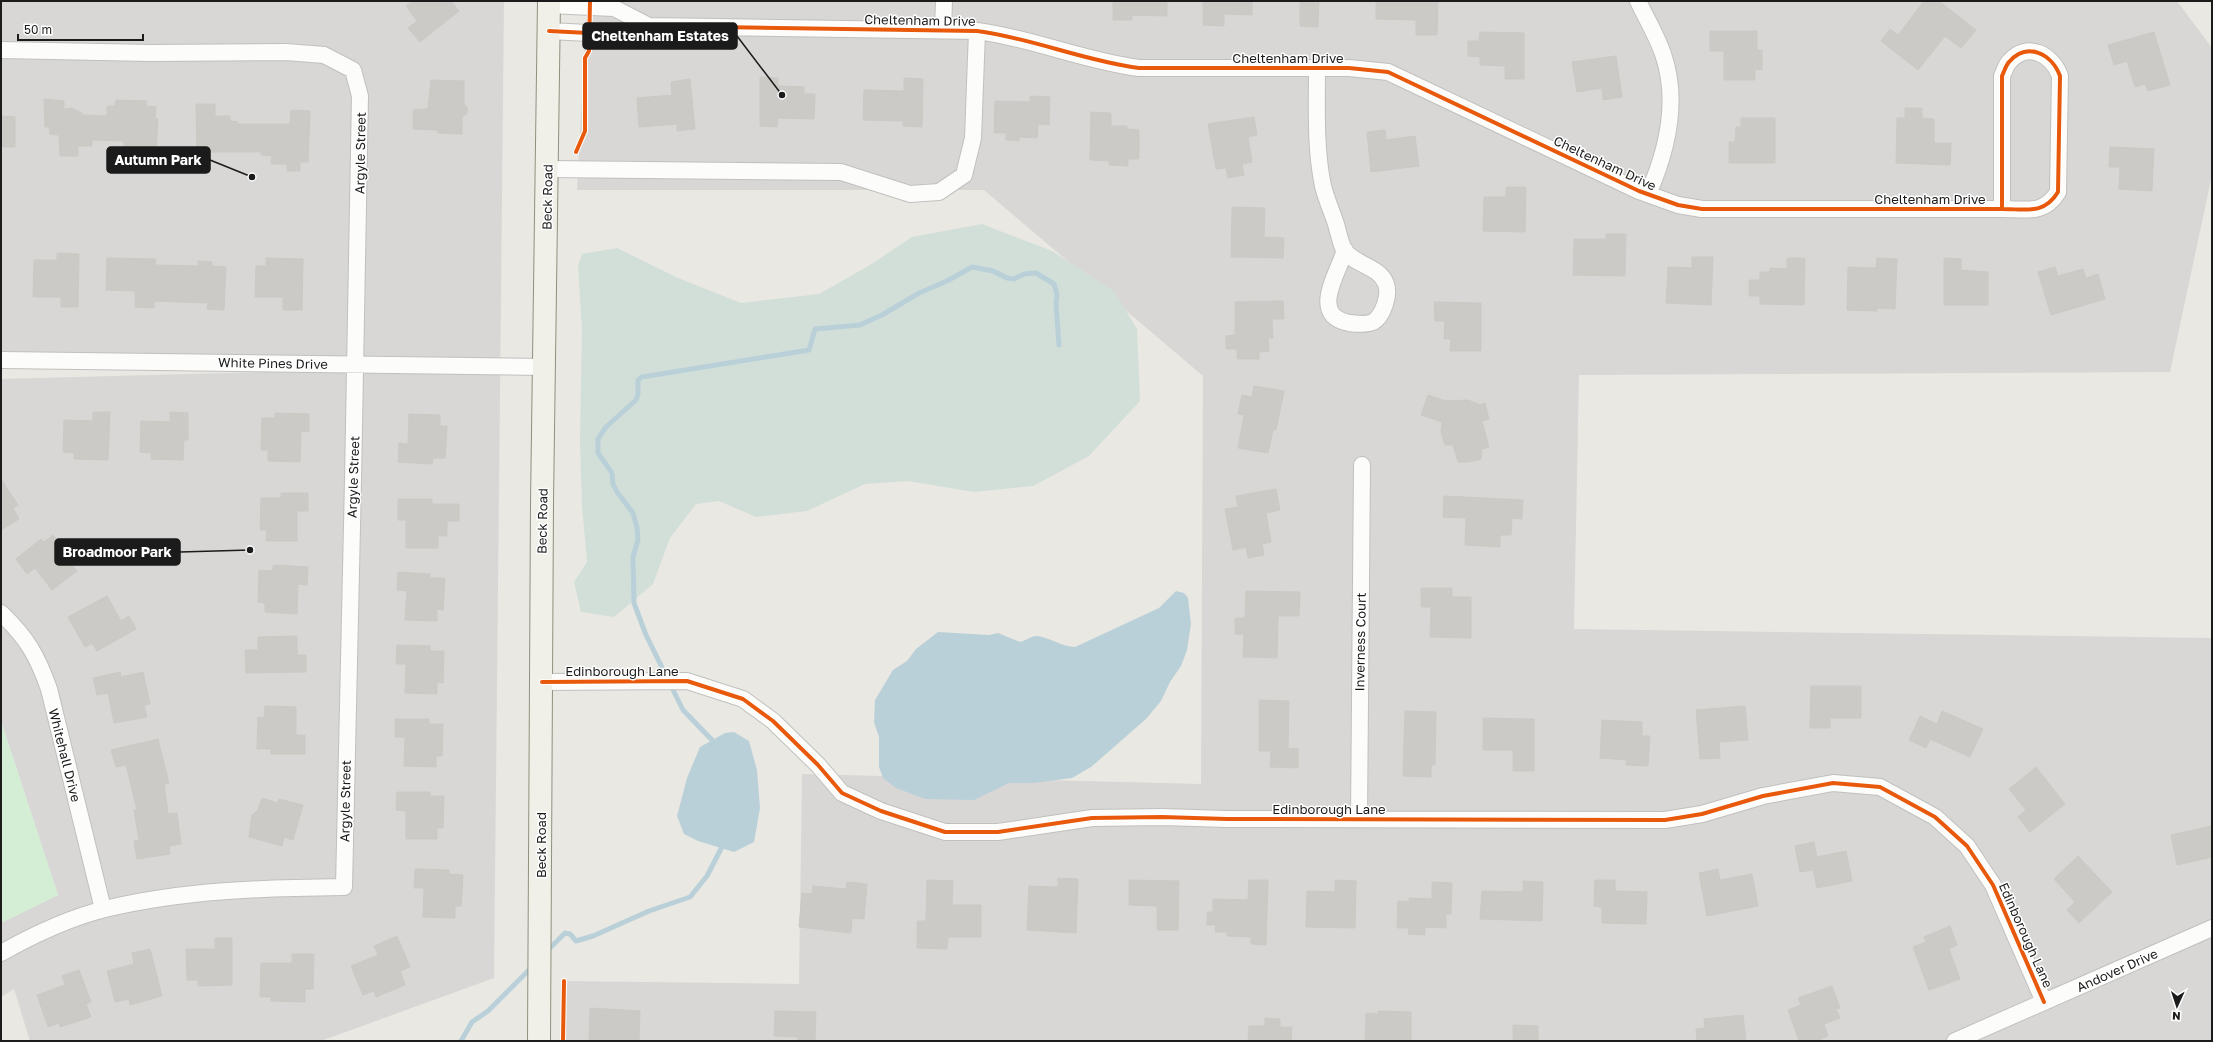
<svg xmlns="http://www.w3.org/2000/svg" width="2213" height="1042" viewBox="0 0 2213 1042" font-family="'Golos Text',sans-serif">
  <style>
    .residential { fill: #d8d7d5 }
    .wetland { fill: #d2dfd8 }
    .park { fill: #d3eed5 }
    .water { fill: #bad0d9 }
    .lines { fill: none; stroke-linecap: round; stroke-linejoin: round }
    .stream { stroke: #bad0d9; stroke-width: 5 }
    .building { fill: #cccac6; stroke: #ccc9c5 }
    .street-casing { stroke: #c0c0be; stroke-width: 18 }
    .secondary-casing { stroke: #8e917e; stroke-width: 24 }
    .street { stroke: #fcfcfb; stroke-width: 16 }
    .secondary { stroke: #f0f0e9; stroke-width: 22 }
    .cycleway-casing { stroke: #fff; stroke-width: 6 }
    .cycleway { stroke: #e8590c; stroke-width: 4 }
    .labels { text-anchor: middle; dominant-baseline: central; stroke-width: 3; stroke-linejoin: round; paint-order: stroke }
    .street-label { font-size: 13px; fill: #1b1b1b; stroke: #fff }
    .leader { fill: none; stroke: #1b1b1b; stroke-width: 1.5 }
    .callout-dot { fill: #1b1b1b; stroke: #fff; stroke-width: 1.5 }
    .callout { fill: #1b1b1b; stroke: #1b1b1b; stroke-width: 1.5 }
    .callout-label { font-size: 14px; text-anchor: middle; font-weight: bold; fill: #fff }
  </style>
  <rect width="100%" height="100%" fill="#e9e8e3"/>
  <path class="residential" d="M1 1H504L494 978 321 1041H30L14 989 1 997V923L58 895 1 721V379L490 366 1 352Z
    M587 1H2177L2212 48V175L2170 372 1579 375 1574 629 2212 638V1041H563L564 981 799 984 802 774 1201 784 1203 376 984 190H577Z"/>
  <path class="wetland" d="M982 224 1052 251 1115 292 1137 329 1140 401 1089 456 1033 486 974 492 908 481 865 484 807 511 756 517 719 501 696 504 670 538 653 584 614 617 581 612 574 582 587 562 582 506 580 441 582 330 578 266 582 254 617 248 678 278 741 303 819 294 870 265 912 237Z"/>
  <path class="park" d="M1 721 58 895 1 923Z"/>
  <path class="water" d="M1176 591 1184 593 1188 598 1191 624 1187 650 1181 666 1170 682 1161 701 1146 719 1091 767 1072 778 1034 783H1009L974 800 925 799 896 788 883 778 879 767V737L874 722 875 700 893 670 907 661 916 649 938 632 989 635 998 633 1020 642C1025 641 1030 637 1035 636 1046 635 1061 647 1075 647L1159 608Z
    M734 732 749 741 757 770 760 808 754 842 734 852 698 841 684 834 677 816 687 778 700 747 725 733Z"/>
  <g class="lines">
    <path class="stream" d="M714 747 712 740 683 710 646 635 634 603 633 557 638 540 637 528 633 513 617 492 613 484 612 473 598 453V439L606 427 636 400 638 394V380L642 377 809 350 815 329 860 325 882 315 919 293 947 281 972 267 993 271 1007 278 1014 279 1024 274 1036 273 1054 284 1057 294 1056 304 1059 345
      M547 951 565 933 570 934 576 941 593 936 649 911 690 897 707 876 724 843
      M461 1041 472 1022 488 1011 533 966"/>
  </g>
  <path class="building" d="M413 1H451L459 11 420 42 408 28 417 21 406 6Z
    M1113 1H1167V16L1132 15V20H1113Z
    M1203 1H1252V15L1224 14V26L1203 25Z
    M1300 1H1319L1318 27 1300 26Z
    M1376 1H1438L1437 35H1416V20L1376 19Z
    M1924 1H1939L1976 30 1961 48 1945 36 1918 70 1881 41 1890 29 1898 35Z
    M1710 31H1757V50H1762V70L1755 69V80H1724V51H1710Z
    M1480 32 1524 33V79H1505V66L1480 65V57L1468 56V41H1479Z
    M2154 32 2170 85 2148 91 2145 84 2135 87 2127 61 2114 65 2108 45Z
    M1616 56 1622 97 1603 100 1602 88 1577 92 1572 62Z
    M760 77 778 78V86L804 87V94H815L814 119 778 118 777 127 760 126Z
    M904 78 923 79 922 127 903 126V121L863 120 864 90 904 91Z
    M690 79 695 129 677 131V124L639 127 637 98 672 95 671 82Z
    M431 80 464 81V104L467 107V114L462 117V134L438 133 437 130 413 129V110L428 109Z
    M1030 96 1050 97 1049 125 1038 124 1037 138 1019 137V141L1006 140V133H994L995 101 1030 102Z
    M44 99 64 101V109L72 108 82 113V115L107 116V106H115L116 100 147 101 146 106 156 107 155 119H158L155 165H136V151L124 150V141L92 140V146H78V156H60L59 135 50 134 49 127H45Z
    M196 104H215V116H230V121L238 122V124H290L291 110 310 111 308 162H300V171H287V164H271L272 156 261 155V152H197Z
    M1905 108H1922V118L1934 119V143H1951L1950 165 1896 163 1897 118H1905Z
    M1091 112 1111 113V126H1127V129L1139 130V159H1128V166L1109 165V161L1090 160Z
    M1 116 15 117V147H1Z
    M1254 117 1257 135 1248 137 1252 162 1242 164 1244 175 1228 178 1226 168 1216 169 1208 124Z
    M1741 118H1775V163H1729V142H1735L1736 127H1741Z
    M1385 130 1386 140 1415 136 1419 166 1371 172 1367 132Z
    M2110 147 2154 149 2152 191 2119 189 2120 167H2109Z
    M1506 187H1526L1525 232 1483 231 1484 197H1506Z
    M1232 207 1265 208 1264 237 1284 238 1283 258 1231 257Z
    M1606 234H1626L1625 276 1573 275 1574 239H1606Z
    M57 253 79 254 78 307H61V297H33L34 260H57Z
    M1692 257H1713L1711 305 1666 303 1668 267 1692 268Z
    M107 258 156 259 155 265 198 266V261L212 262V266L226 267 224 310 207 309 208 303 154 301V308L135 307V291L106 290Z
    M266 258 303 259 302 310H283V297H255L256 266H266Z
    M1787 258H1805L1804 305 1760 304V296H1749V280H1760V272H1770V268L1787 269Z
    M1877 258 1897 259 1895 309 1877 308V311L1847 310 1848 267 1876 268Z
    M1944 258 1961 259V270L1988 272V305H1944Z
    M2055 267 2058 276 2083 269 2086 278 2098 274 2105 299 2051 315 2038 272Z
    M1283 301 1284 319H1272L1273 338H1268L1269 351 1259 352V359H1237V349H1226V336L1235 335V302Z
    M1434 302 1481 303V351H1450L1451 339H1444L1445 321H1435Z
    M1254 386 1284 391 1276 430H1273L1268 453 1238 448 1244 415 1238 414 1242 395 1252 397Z
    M1428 395 1446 401 1468 400 1480 405 1485 403 1489 419 1482 421 1489 447 1482 449 1481 459 1468 462H1458L1453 445H1445L1441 432 1442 422 1421 415Z
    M93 412H110L108 460 74 459V453L63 452 64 420 93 421Z
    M170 412 188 413V440H184L183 460 151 459V453L140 452 141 421 170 422Z
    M275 413 309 414V432L301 431 300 462 268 461V450H261L262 418H275Z
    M409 414 440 415V426H447L445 458H433L432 464 398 462 399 443 408 444Z
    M1 479 18 505 13 508 19 519 1 530Z
    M1276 489 1280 510 1266 513 1271 542 1262 544 1264 555 1248 558 1246 547 1233 550 1225 509 1238 507 1236 496Z
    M281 493H308V511H297V541H266L267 530H260L261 498H281Z
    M1444 496 1523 500 1522 519 1512 518 1511 535H1500V547L1465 545 1466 518 1443 517Z
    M398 499H432V504H459V521H447V536H438V548H406V520H398Z
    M53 535 58 541 60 539 75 558 70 563 77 571 52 590 35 568 27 574 16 559 41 539 44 542Z
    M273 565 308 567 307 585 298 584 297 614 265 612V603L258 602 259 570 273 571Z
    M398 572 430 574V578H445L443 610 437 609V621L405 620 407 591 397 590Z
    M1421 588H1452V597H1471V638L1430 637 1431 607H1421Z
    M1246 591 1300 592 1299 616H1278L1277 658 1243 657 1244 634H1235V618H1245Z
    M107 596 121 621 129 616 136 629 97 651 92 643 85 647 68 617Z
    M297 636V655H306V672L246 673 245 650H258V637Z
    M397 645 430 646V651H444L443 683 437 682V694L405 693 406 664H396Z
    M120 672 121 677 143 672 150 704 144 705 147 717 114 723 108 693 97 695 93 678Z
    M1811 686H1861V718H1830V728H1810Z
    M1259 700 1289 701 1288 748 1298 749V768L1270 767 1271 751H1259Z
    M265 706 296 707V735H305V754H271V749H257L258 717 264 718Z
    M1745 706 1748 740 1719 742 1720 758 1700 759 1696 710Z
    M1405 711 1436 712 1435 765H1431V777L1403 776Z
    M1942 711 1983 729 1970 757 1930 739 1926 748 1909 740 1920 716 1937 724Z
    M1483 718 1534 719V771H1513V750H1483Z
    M395 719H429V724H443L442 756H436V767L404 766 405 737H395Z
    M1602 720 1642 722V736H1650L1648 766 1626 765 1627 760 1600 758Z
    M158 739 169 783 164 784 168 814 177 813 181 844 169 846 170 854 137 859 134 841 139 840 134 810H137L126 765 116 767 111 750Z
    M2036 767 2065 804 2030 832 2018 817 2026 810 2009 789Z
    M397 792H430V796H444L443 828H437V839H406V811L396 810Z
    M262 798 278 803 279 799 303 805 293 840 284 837 282 846 249 837 252 815 258 810Z
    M2212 826V857L2177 865 2171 835Z
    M1814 842 1817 857 1846 851 1852 881 1817 888 1813 870 1800 872 1795 846Z
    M2078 856 2112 892 2079 923 2067 910 2075 902 2054 879Z
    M415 869 449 870V874L463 875 461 906H455V918L423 917 424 888H414Z
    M1718 869 1720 880 1752 874 1758 906 1707 916 1699 873Z
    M1058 878 1078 879 1076 933 1027 930 1029 886 1058 887Z
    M927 880 953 881 952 905H981V937H948L947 949 917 948V921H926Z
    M1129 880 1179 881 1178 930H1157V906L1129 905Z
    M1249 880H1268L1266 945 1251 944V937L1227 936V932H1215L1216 925H1207V912H1213V899L1248 900Z
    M1335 880 1356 881 1355 928 1306 927 1307 891 1335 892Z
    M1595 880H1615V891L1647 892 1646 924 1602 923V907L1594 906Z
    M1523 881 1543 882 1542 921 1480 919 1482 891 1523 892Z
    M847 882 867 884 864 919 852 918 851 933 799 927 802 893 812 894 813 886 846 889Z
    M1432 882 1452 883 1451 914H1446V928L1425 927V935L1408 934 1409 928H1397L1398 901 1409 902V898L1432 899Z
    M1950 926 1957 945 1949 949 1960 979 1929 990 1913 947 1926 942 1924 937Z
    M397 936 410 967 400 971 405 985 376 997 374 991 363 995 351 966 378 955 374 946Z
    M215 938H232V985L198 986V980H187L186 949H215Z
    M150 949 162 996 130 1005 129 999 115 1002 107 971 134 964 132 953Z
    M292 954H314L313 989H305V1002L271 1001V997H260L261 963H292Z
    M79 970 91 1002 86 1004 91 1017 60 1027 59 1023 48 1027 37 995 65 985 62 976Z
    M1832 986 1840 1008 1836 1009 1840 1018 1824 1024 1828 1036 1816 1041H1799L1788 1010 1801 1005 1798 998Z
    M590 1008 640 1011 639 1041H589Z
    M775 1011 816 1012 815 1041H798V1037L774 1036Z
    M1378 1011 1411 1012V1041H1365L1366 1013 1378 1014Z
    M1743 1015 1746 1041H1697L1696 1029 1705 1028 1704 1019Z
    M1265 1018 1280 1019V1027H1292L1291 1041H1248L1249 1026H1265Z
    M1513 1025 1538 1026V1041H1513Z"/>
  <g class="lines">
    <g class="street-casing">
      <path id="street" d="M1638 1C1646 18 1657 36 1663 54 1679 100 1667 151 1648 194
        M549 5 614 8 649 26
        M943 30 944 1
        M549 31 608 34 649 26 977 31C1032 38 1084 61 1139 68H1349L1388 72 1639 191 1678 205 1702 209H2002C2026 209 2044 215 2058 192L2060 76C2052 54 2027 41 2009 62 2006 65 2004 72 2002 76V209
        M1 50 150 53 286 52 324 55 353 70 360 96C357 360 349 623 344 887 263 888 184 890 105 909 69 918 33 935 1 953
        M1317 68C1317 108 1315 148 1323 186 1326 198 1331 210 1335 221 1338 230 1340 242 1344 250 1354 265 1380 266 1386 284 1390 295 1383 316 1373 322 1366 325 1357 324 1349 323 1309 315 1338 274 1345 250
        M547 169 841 172 910 194 939 192 964 175 973 138 977 31
        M1 360 545 367
        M1 613C27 638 37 655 49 689L103 909
        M542 682 687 681 743 699 773 721 818 765 842 793 881 811 945 832H998L1092 818 1162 817 1227 819 1665 820 1702 814 1763 796 1833 783 1880 787 1935 817 1967 846 1993 885 2044 1002
        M1359 819 1362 465
        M1955 1041 2212 928"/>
    </g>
    <g class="secondary-casing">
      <path id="secondary" d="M539 1041 542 503 549 1"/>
    </g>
    <use href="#street" class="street"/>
    <use href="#secondary" class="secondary"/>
    <g class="cycleway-casing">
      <path id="cycleway" d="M549 31 608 34 649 26 977 31C1032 38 1084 61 1139 68H1349L1388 72 1639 191 1678 205 1702 209H2002C2026 209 2044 215 2058 192L2060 76C2052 54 2027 41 2009 62 2006 65 2004 72 2002 76V209
        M576 152 585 131V58L589 51 590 1
        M542 682 687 681 743 699 773 721 818 765 842 793 881 811 945 832H998L1092 818 1162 817 1227 819 1665 820 1702 814 1763 796 1833 783 1880 787 1935 817 1967 846 1993 885 2044 1002
        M563 1041 564 981"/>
    </g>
    <use href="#cycleway" class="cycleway"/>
  </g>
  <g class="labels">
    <g class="street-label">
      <text transform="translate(920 20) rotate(1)">Cheltenham Drive</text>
      <text x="1288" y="58">Cheltenham Drive</text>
      <text transform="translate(360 153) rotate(-89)">Argyle Street</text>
      <text transform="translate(1605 163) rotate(25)">Cheltenham Drive</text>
      <text transform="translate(547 197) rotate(-89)">Beck Road</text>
      <text x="1930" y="199">Cheltenham Drive</text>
      <text transform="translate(273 363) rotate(1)">White Pines Drive</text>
      <text transform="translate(353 477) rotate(-88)">Argyle Street</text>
      <text transform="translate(542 521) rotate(-89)">Beck Road</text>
      <text transform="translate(1360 642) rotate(-89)">Inverness Court</text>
      <text x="622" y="671">Edinborough Lane</text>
      <text transform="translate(65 755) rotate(76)">Whitehall Drive</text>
      <text transform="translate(345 801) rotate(-89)">Argyle Street</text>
      <text x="1329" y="809">Edinborough Lane</text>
      <text transform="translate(541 845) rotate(-90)">Beck Road</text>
      <text transform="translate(2026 935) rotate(66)">Edinborough Lane</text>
      <text transform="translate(2117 970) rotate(-24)">Andover Drive</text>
    </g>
  </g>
  <path class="leader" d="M782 95L737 36M252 177L210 160M250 550L180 552"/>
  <g class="callout-dot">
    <circle cx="782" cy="95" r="4"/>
    <circle cx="252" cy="177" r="4"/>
    <circle cx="250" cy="550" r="4"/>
  </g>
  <g class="callout">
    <rect x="583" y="23" width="154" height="26" rx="4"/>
    <rect x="107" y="147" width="103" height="26" rx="4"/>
    <rect x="55" y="539" width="125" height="26" rx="4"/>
  </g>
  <g class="callout-label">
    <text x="660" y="41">Cheltenham Estates</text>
    <text x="158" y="165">Autumn Park</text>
    <text x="117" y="557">Broadmoor Park</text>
  </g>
  <rect width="2213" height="1042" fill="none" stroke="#1b1b1b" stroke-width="4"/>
  <g transform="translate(2177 1006) rotate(183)" stroke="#ffffff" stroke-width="3" paint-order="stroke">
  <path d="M0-3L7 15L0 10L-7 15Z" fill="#1b1b1b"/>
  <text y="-6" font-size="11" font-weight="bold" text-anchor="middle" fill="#1b1b1b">N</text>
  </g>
  <path d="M18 34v6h125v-6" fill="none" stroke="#1b1b1b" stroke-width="2"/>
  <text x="24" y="34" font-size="12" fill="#1b1b1b" stroke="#ffffff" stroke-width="3" paint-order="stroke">50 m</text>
</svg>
